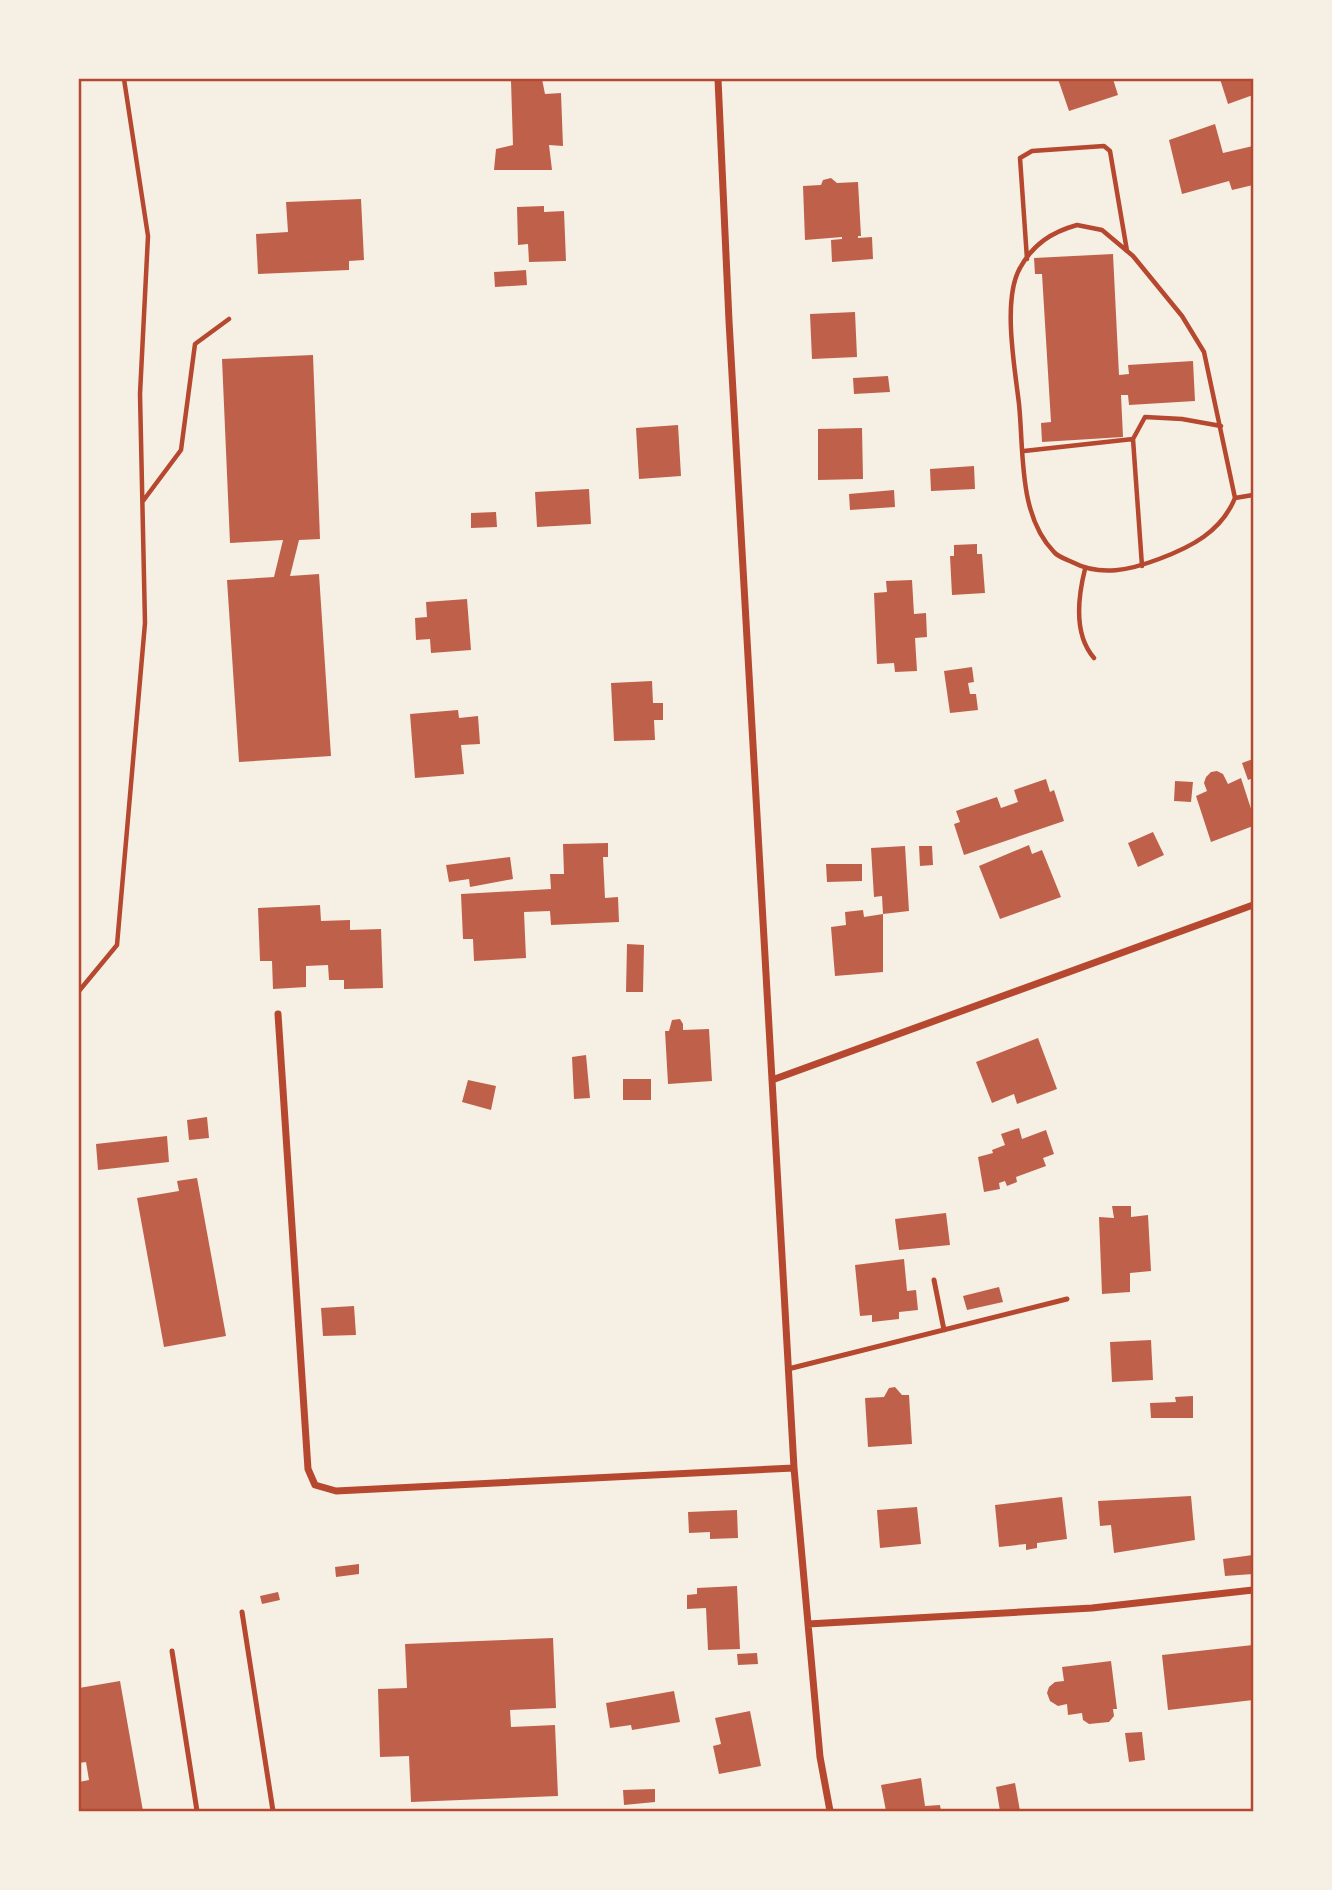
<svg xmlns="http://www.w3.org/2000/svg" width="1332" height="1890" viewBox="0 0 1332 1890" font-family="Spectral,serif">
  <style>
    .building { fill: #bf614a }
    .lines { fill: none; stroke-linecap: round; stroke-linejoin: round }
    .path { stroke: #b5482f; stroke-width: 4.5 }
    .service { stroke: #b5482f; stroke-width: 5 }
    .minor { stroke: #b5482f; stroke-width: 7 }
    .neatline { fill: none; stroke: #b5482f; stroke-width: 2.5 }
  </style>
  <rect width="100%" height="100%" fill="#f6efe4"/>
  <path class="building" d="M513 79H542L545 94 561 93 563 146 549 145 552 170H494L496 149 513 145 511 81Z
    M1058 79H1113L1118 95 1069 111Z
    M1220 79H1253V95L1228 104Z
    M1215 124 1223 153 1253 146V185L1232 190 1229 181 1182 194 1169 140Z
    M831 178 837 183 858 182 861 236H858V238L872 237 873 259 832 262 831 240 842 239V237L805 240 803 186 821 185 823 180Z
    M361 199 364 260 349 261V270L258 274 256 234 288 232 286 202Z
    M544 206V212L564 211 566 261 529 262 528 244 518 245 517 207Z
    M1113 254 1119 375 1129 374 1128 365 1193 361 1195 401 1129 405 1128 395H1121L1123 437 1042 442 1041 423 1051 422 1042 274H1035L1034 258Z
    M526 270 527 285 495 287 494 272Z
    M855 312 857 357 812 359 810 314Z
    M313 355 320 539 299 540 290 576 319 574 331 756 239 762 227 580 274 577 283 540 230 543 222 359Z
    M888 376 890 392 854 394 853 378Z
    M678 425 681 476 639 479 636 428Z
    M862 428 863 479 818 480V429Z
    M974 466 975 489 931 491 930 469Z
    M589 489 591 524 537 527 535 492Z
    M894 490 895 507 850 510 849 494Z
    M496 512 497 527 471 528V513Z
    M977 544V554H982L985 593 952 595 950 556H954V545Z
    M912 580 914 614 926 613 927 637 915 638 917 671 895 672 894 663 877 664 874 593 887 592 886 581Z
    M467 599 471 650 431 653 430 639 416 640 415 618 427 617 426 602Z
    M972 667 974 682 968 683 970 694H976L978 710 950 713 944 671Z
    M652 681 653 703H663V720H654L655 740 614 741 611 683Z
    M458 710 459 718 478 716 480 744 461 745 464 774 415 778 410 714Z
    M1253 759V778L1248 780 1242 763Z
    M1217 771 1223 774 1228 784 1241 778 1253 815V826L1211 842 1196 796 1207 791 1204 783 1206 777 1211 772Z
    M1046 779 1050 792 1054 790 1064 821 964 855 954 824 960 822 956 811 997 797 1001 808 1018 802 1014 790Z
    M1175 781 1193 782 1191 802 1174 801Z
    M1153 832 1164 855 1138 867 1128 843Z
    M608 843V857H603L605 898 618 897 619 922 551 925 550 911 524 912 526 958 474 961 473 939H463L461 894 551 889 550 874H564L563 844Z
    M1029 845 1032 854 1042 850 1061 897 1000 919 979 866Z
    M905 846 909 911 883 914 882 896 874 897 871 848Z
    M919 846H932L933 865 920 866Z
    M510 857 513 879 470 887 469 879 449 882 446 865Z
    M826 864H862V881L827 882Z
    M320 905 321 921 350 920V930L381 929 383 988 344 989V980H329L328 965 306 966V987L273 989 272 961H260L258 908Z
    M863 910 864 917 883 914V972L835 976 831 927 846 925 845 912Z
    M627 944 644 945 643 992H626Z
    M680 1019 683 1024V1030L709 1029 712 1081 668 1084 665 1031H669L672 1020Z
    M1038 1038 1057 1089 1017 1104 1014 1094 992 1103 976 1062Z
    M586 1055 590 1098 574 1099 572 1057Z
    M623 1079H651V1100H623Z
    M468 1080 496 1086 491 1110 462 1102Z
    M207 1117 209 1138 189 1140 187 1120Z
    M1019 1128 1022 1139 1046 1130 1054 1154 1043 1158 1046 1166 1016 1177 1017 1182 1007 1186 1005 1181 999 1183 1000 1189 984 1192 978 1157 993 1153 992 1150 1005 1145 1001 1134Z
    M167 1136 169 1162 98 1170 96 1144Z
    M197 1178 226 1336 164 1347 137 1198 179 1191 177 1181Z
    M1112 1206H1131V1217L1148 1215 1151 1271 1130 1273V1292L1102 1294 1099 1217 1114 1218Z
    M946 1213 950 1245 899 1250 895 1219Z
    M904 1259 907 1291 916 1290 918 1310 899 1312V1319L872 1322V1315L860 1316 855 1265Z
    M999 1287 1003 1302 967 1310 963 1296Z
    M354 1306 356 1335 323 1336 321 1308Z
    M1151 1340 1153 1380 1112 1382 1110 1342Z
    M895 1387 902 1395H909L912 1444 868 1447 865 1398 884 1397 889 1388Z
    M1193 1396V1418H1151L1150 1403 1176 1402 1175 1397Z
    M1191 1496 1195 1540 1114 1553 1111 1525 1100 1526 1098 1501Z
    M1062 1497 1067 1539 1037 1543V1548L1026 1550V1544L999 1547 995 1505Z
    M917 1507 921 1544 880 1548 877 1510Z
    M737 1510 738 1538 710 1539V1532L689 1533 688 1512Z
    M1253 1555V1574L1225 1576 1223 1559Z
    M359 1564V1574L336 1577 335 1567Z
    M737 1586 740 1649 708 1650 706 1608 687 1609V1595L697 1594V1588Z
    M278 1592 280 1600 262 1604 260 1596Z
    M553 1638 556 1708 510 1710 511 1727 555 1725 558 1796 411 1802 409 1756 380 1757 378 1689 407 1688 405 1644Z
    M1253 1645V1700L1168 1710 1162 1655Z
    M757 1653 758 1664 738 1665 737 1654Z
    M1111 1661 1117 1709H1113L1114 1716 1109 1722 1089 1724 1083 1720 1082 1713 1068 1715 1067 1704 1058 1706 1050 1701 1047 1693 1049 1687 1055 1682 1064 1681 1062 1667Z
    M120 1681 143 1811H79V1782L89 1780 86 1762 79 1763V1688Z
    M674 1691 680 1722 632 1730 631 1725 610 1728 606 1703Z
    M750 1711 761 1766 719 1774 713 1746 721 1744 715 1718Z
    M1142 1732 1145 1760 1129 1762 1125 1733Z
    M921 1778 925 1806 940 1805 941 1811H886L881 1785Z
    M1015 1783 1020 1811H1000L996 1787Z
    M655 1789V1802L624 1805 623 1790Z"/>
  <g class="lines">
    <path class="path" d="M1077 225 1102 230 1133 256 1182 316 1204 352 1235 498C1221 532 1191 547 1159 559 1130 570 1101 577 1072 562 1066 559 1058 557 1054 552 1018 515 1024 452 1019 404 1015 369 1002 299 1020 268 1033 244 1052 232 1077 225Z
      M1027 259 1020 158 1032 151 1104 146 1110 151 1127 251
      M1133 439 1142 566
      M1024 451 1133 439 1145 417 1182 419 1221 426
      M1235 498 1253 495
      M143 501 181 450 195 344 229 319
      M1085 569C1078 597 1073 634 1094 658
      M79 991 117 945 145 623 140 394 148 236 124 79"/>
    <path class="service" d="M934 1280 944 1330
      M788 1369 1067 1299
      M242 1612 273 1811
      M172 1651 197 1811"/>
    <path class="minor" d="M718 79 729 321 794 1468 820 1757 830 1811
      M278 1014 308 1469 315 1485 336 1491 794 1468
      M772 1080 1253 905
      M808 1624 1092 1608 1253 1590"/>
  </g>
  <rect width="1332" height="1890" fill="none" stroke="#f6efe4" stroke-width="161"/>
  <rect x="80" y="80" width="1172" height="1730" class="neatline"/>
</svg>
